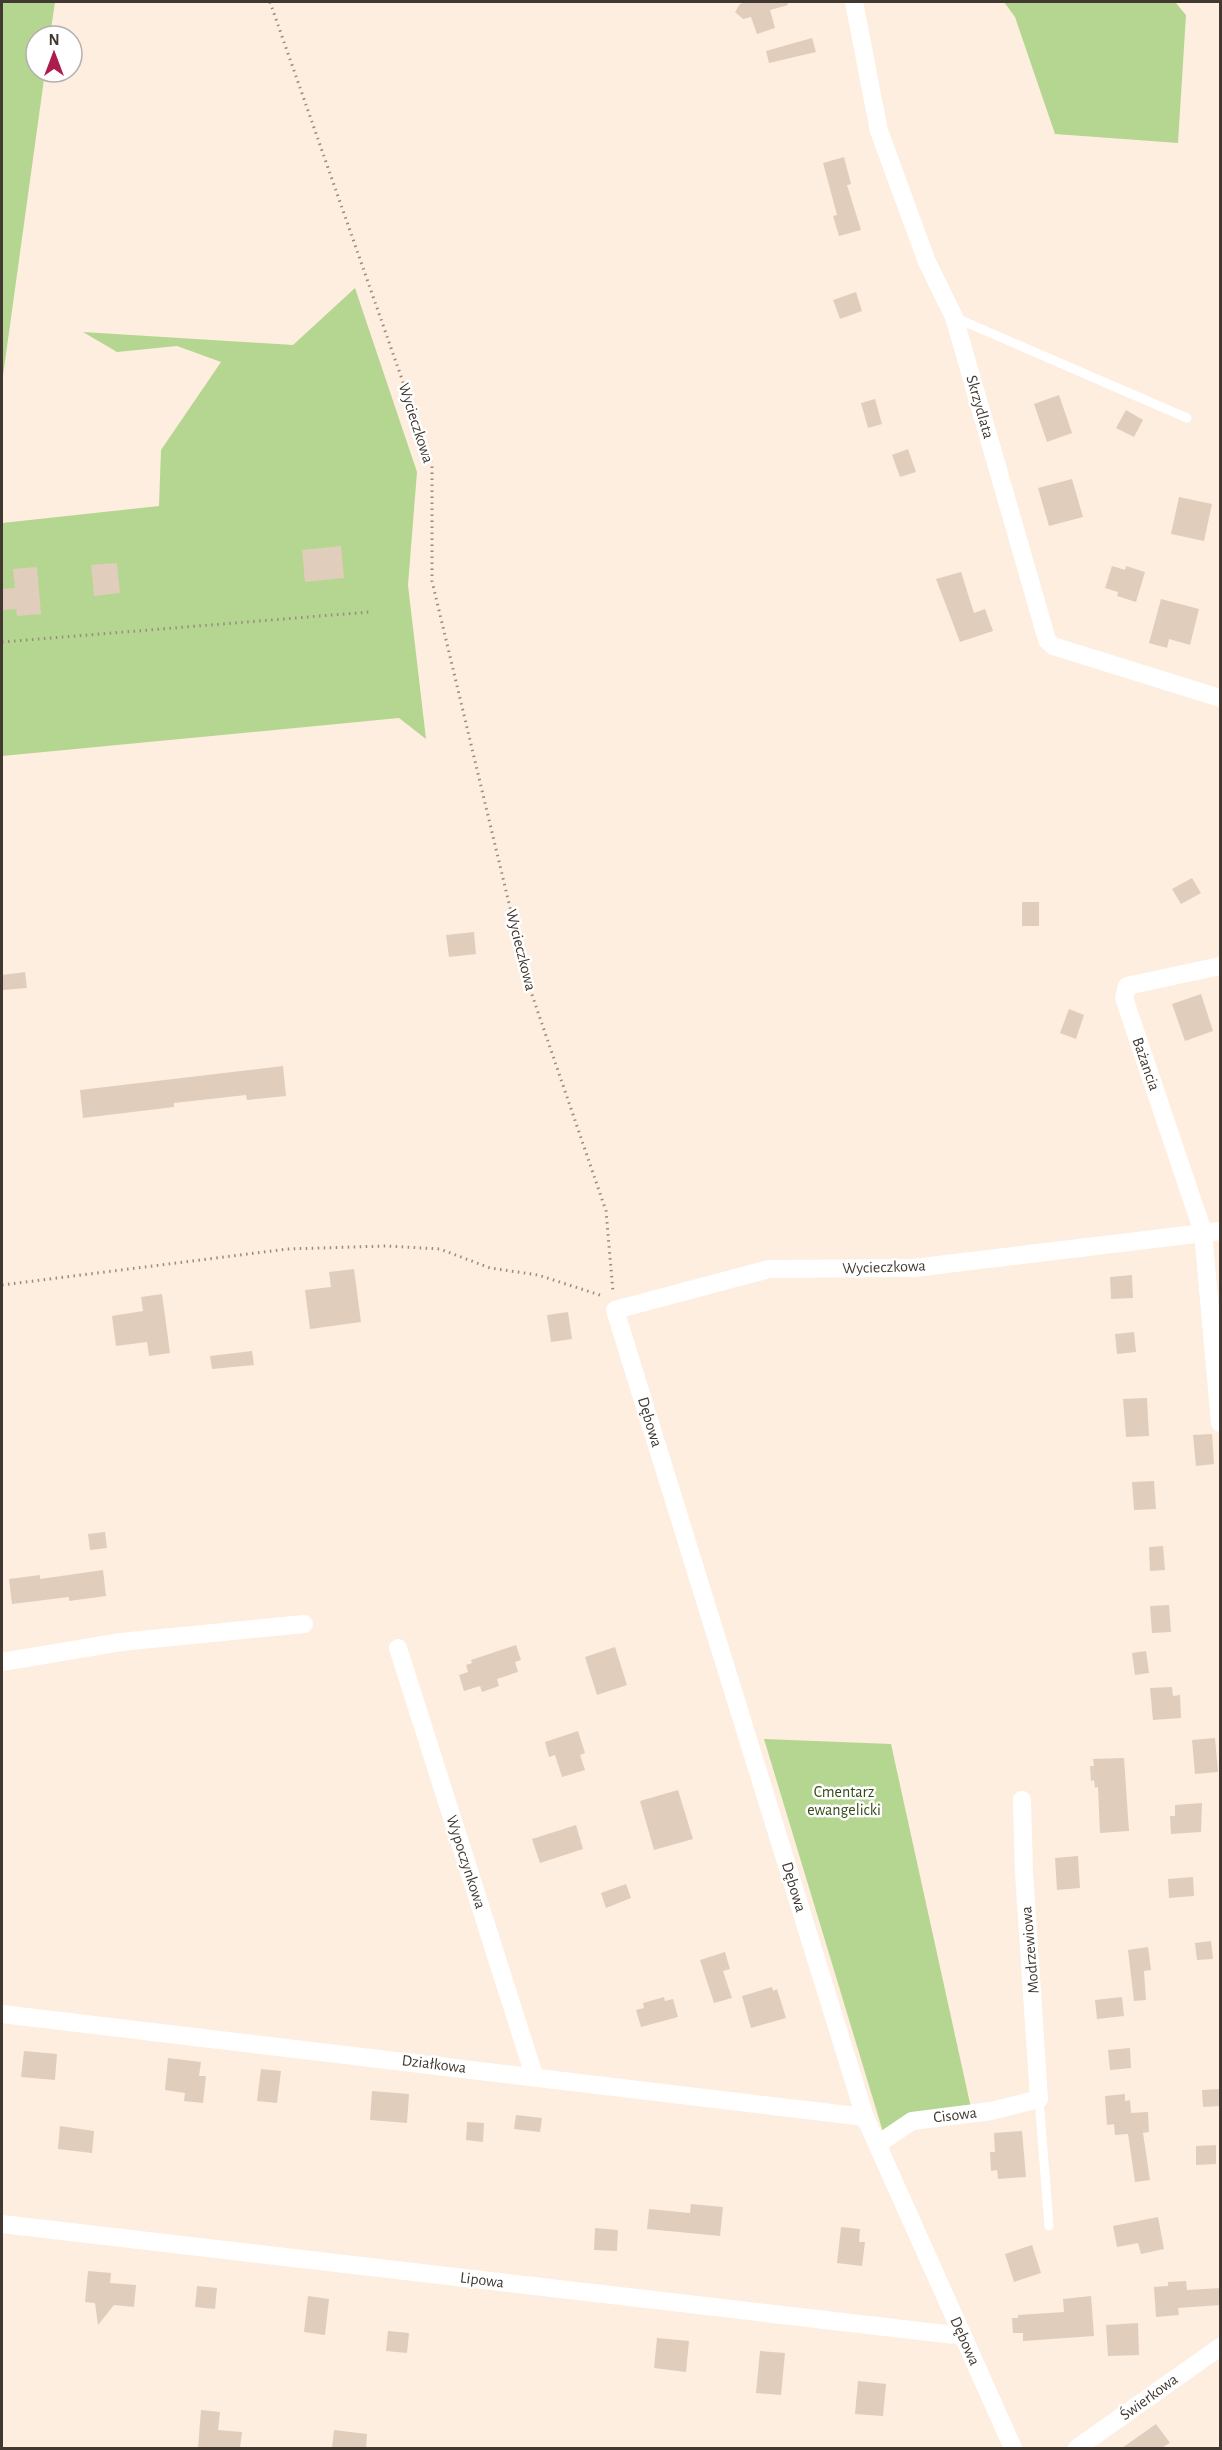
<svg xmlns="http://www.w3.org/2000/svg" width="1222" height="2450" viewBox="0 0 1222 2450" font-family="'Alegreya Sans',sans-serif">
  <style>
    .green { fill: #b5d690 }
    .building { fill: #e1cdbb }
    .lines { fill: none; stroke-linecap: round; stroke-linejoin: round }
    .path { stroke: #988c81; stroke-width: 3; stroke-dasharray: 1.5 4.5; stroke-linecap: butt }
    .service { stroke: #fff; stroke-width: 9 }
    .minor { stroke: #fff; stroke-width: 18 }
    .labels { text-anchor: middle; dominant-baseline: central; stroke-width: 5; stroke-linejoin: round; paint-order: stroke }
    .street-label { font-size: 16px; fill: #413931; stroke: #fff }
    .park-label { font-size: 16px; fill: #344a16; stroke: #fff }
  </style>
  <rect width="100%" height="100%" fill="#feeedf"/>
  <path class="green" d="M2 2H55L50 36H36V72H45L2 383Z
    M1004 2H1175L1186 15 1178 143 1055 134 1015 17Z
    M355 288 417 472 408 585 426 739 399 718 2 756V523L159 506 161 450 221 362 177 346 117 352 83 332 293 345Z
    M764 1739 891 1744 971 2108 883 2132Z"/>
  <path class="building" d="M746 2H787L788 5 770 10 775 28 757 34 751 17 743 19 735 12 740 4Z
    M812 38 816 52 769 63 766 51Z
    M844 157 851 184 847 185 861 230 839 236 833 216 837 215 823 163Z
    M856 292 862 311 840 319 833 300Z
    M1059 395 1072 433 1047 442 1034 404Z
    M875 399 882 424 868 428 861 403Z
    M1126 410 1143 420 1134 437 1116 428Z
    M908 449 916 472 900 477 892 455Z
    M1072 479 1083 517 1049 526 1038 488Z
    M1179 497 1212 504 1204 541 1171 534Z
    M341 546 344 578 305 582 302 550Z
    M117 563 120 593 94 596 91 565Z
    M1112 566 1125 570 1126 566 1145 572 1136 602 1117 596 1118 592 1105 588Z
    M37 567 41 614 17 616 16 609 2 610V589L15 588 13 569Z
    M961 572 974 613 985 609 993 631 960 642 936 579Z
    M1161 599 1199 609 1190 645 1169 639 1167 648 1149 643Z
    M1192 878 1201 893 1181 904 1172 889Z
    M1022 902H1039V926H1022Z
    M474 932 476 954 449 957 446 935Z
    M25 972 27 988 2 990V975Z
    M1201 994 1213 1031 1185 1041 1172 1004Z
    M1069 1009 1084 1015 1076 1039 1060 1033Z
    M283 1066 286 1096 247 1100 246 1095 174 1103V1107L83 1118 80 1090Z
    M354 1269 361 1322 310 1329 305 1290 331 1287 329 1272Z
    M1132 1275 1133 1298 1111 1299 1110 1277Z
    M162 1294 170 1353 149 1356 147 1342 116 1346 112 1316 143 1311 141 1297Z
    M568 1312 572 1339 551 1342 547 1315Z
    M1134 1332 1136 1352 1117 1354 1115 1334Z
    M252 1351 254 1365 212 1369 210 1356Z
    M1147 1398 1149 1436 1126 1437 1123 1399Z
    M1212 1434 1214 1464 1196 1466 1193 1435Z
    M1154 1481 1156 1509 1134 1510 1132 1482Z
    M105 1532 107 1548 90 1550 88 1534Z
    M1163 1546 1165 1570 1150 1571 1149 1547Z
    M103 1570 106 1596 69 1601V1597L12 1604 9 1579 40 1575V1579Z
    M1169 1605 1171 1632 1152 1633 1150 1606Z
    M516 1645 521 1660 515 1662 518 1672 497 1679 499 1686 482 1692 480 1686 464 1691 459 1675 468 1672 466 1665 472 1663 471 1660Z
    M615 1647 627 1685 597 1695 585 1657Z
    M1146 1651 1149 1673 1135 1675 1132 1653Z
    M1172 1687 1173 1696 1180 1695 1181 1718 1153 1720 1150 1688Z
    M578 1731 585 1753 580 1755 585 1770 562 1777 555 1755 549 1757 545 1742Z
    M1215 1738 1218 1772 1195 1774 1192 1740Z
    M1124 1758 1129 1831 1100 1833 1098 1787 1095 1788 1094 1780 1091 1781 1090 1766H1094L1093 1759Z
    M678 1790 693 1839 654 1850 640 1801Z
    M1202 1803 1201 1832 1171 1834 1170 1816H1175V1805Z
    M576 1825 583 1849 540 1863 532 1839Z
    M1078 1856 1080 1888 1057 1890 1055 1858Z
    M1193 1877 1194 1896 1169 1898 1168 1879Z
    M626 1884 631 1898 606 1908 601 1893Z
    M1211 1941 1213 1959 1197 1960 1195 1943Z
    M1148 1947 1151 1970 1144 1971 1146 2000 1134 2001 1128 1950Z
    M725 1952 730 1969 723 1971 732 1998 714 2003 700 1960Z
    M772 1987 773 1991 777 1989 786 2018 751 2028 742 1996Z
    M664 1997 665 2001 673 1999 678 2017 641 2027 636 2010 644 2008 643 2003Z
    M1122 1997 1124 2016 1097 2019 1095 2000Z
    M1130 2048 1131 2068 1110 2070 1108 2050Z
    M24 2051 57 2054 55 2080 21 2077Z
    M168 2058 201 2062 199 2076H206L203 2103 184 2101 185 2093 165 2090Z
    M261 2069 281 2071 277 2103 257 2101Z
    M1221 2089V2106L1203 2107 1202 2090Z
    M372 2091 409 2094 407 2123 370 2120Z
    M1125 2094V2101L1130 2100 1131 2113 1148 2112 1149 2132 1143 2133 1150 2180 1135 2182 1128 2134 1115 2135 1114 2124 1107 2125 1105 2096Z
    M516 2115 542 2118 540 2132 514 2129Z
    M467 2122 484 2123 483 2142 466 2140Z
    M60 2126 94 2131 92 2153 58 2149Z
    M1022 2131 1026 2177 998 2179 997 2170 991 2171 990 2152H995L994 2133Z
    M1216 2145V2164L1196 2165V2146Z
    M691 2204 723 2207 720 2236 647 2229 649 2209 690 2213Z
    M1158 2217 1164 2249 1141 2254 1138 2243 1117 2247 1113 2226Z
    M841 2227 860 2229 859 2242H865L862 2266 837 2263Z
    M595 2228 618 2230 617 2251 594 2250Z
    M1032 2245 1041 2273 1014 2282 1005 2254Z
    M88 2271 111 2273 110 2283 136 2285 134 2307 114 2305 98 2325 95 2303 85 2302Z
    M1186 2281 1187 2290 1221 2288V2305L1178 2308 1179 2315 1156 2317 1154 2287 1168 2286V2282Z
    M197 2286 217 2288 215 2309 195 2307Z
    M308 2296 329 2299 325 2335 304 2332Z
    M1091 2296 1094 2336 1023 2341V2333H1013L1012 2318H1018V2315L1064 2312 1063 2299Z
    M1138 2323 1139 2355 1108 2356 1106 2325Z
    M388 2331 409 2333 407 2353 386 2351Z
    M657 2338 689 2341 686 2372 654 2368Z
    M760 2351 785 2353 781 2395 756 2393Z
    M858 2381 886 2384 883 2416 855 2414Z
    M201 2410 220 2412 218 2430 242 2432 240 2448H198Z
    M1156 2424 1170 2443 1161 2448H1122Z
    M334 2430 367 2434 366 2448H332Z"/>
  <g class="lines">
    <path class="path" d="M270 2 432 465V581L528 983 606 1211 613 1292
      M2 642 369 612
      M2 1285 287 1249 386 1246 440 1249 490 1268 538 1275 603 1296"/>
    <path class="service" d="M956 318 1187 418
      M1039 2099 1049 2226"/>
    <path class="minor" d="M854 2 879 131 927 262 954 317 1047 640 1053 646 1220 698
      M1220 966 1127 986 1124 998 1203 1232 1220 1423
      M398 1648 534 2075
      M2 1662 121 1642 304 1624
      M2 2014 865 2117
      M878 2144 912 2121 991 2111 1039 2099 1024 1873 1022 1800
      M2 2224 963 2336
      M1013 2448 865 2117 615 1310 769 1269 914 1268 1220 1231
      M1077 2448 1220 2347"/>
  </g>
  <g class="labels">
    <g class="street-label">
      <text transform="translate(980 407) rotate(74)">Skrzydlata</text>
      <text transform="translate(416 423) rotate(72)">Wycieczkowa</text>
      <text transform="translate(521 950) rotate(76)">Wycieczkowa</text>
      <text transform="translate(1146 1064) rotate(71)">Bażancia</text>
      <text transform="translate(884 1267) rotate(-2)">Wycieczkowa</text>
      <text transform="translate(650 1422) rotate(73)">Dębowa</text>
      <text transform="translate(466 1862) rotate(72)">Wypoczynkowa</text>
      <text transform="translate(794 1887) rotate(73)">Dębowa</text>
      <text transform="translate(1030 1950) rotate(-95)">Modrzewiowa</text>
      <text transform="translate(434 2064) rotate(7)">Działkowa</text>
      <text transform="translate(955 2115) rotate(-7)">Cisowa</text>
      <text transform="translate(482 2280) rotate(7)">Lipowa</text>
      <text transform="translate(965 2341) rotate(66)">Dębowa</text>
      <text transform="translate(1149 2397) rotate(-36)">Świerkowa</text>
    </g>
    <g class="park-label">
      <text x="844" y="1792">Cmentarz<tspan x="844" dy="18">ewangelicki</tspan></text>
    </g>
  </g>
  <rect width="1222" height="2450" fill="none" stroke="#413931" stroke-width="6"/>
  <g transform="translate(54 54)"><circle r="28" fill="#ffffff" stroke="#b3b0ad" stroke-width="1.5"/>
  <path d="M0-4.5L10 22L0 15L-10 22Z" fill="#ad1c4f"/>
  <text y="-9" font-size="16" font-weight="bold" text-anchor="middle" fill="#413931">N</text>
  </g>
</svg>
